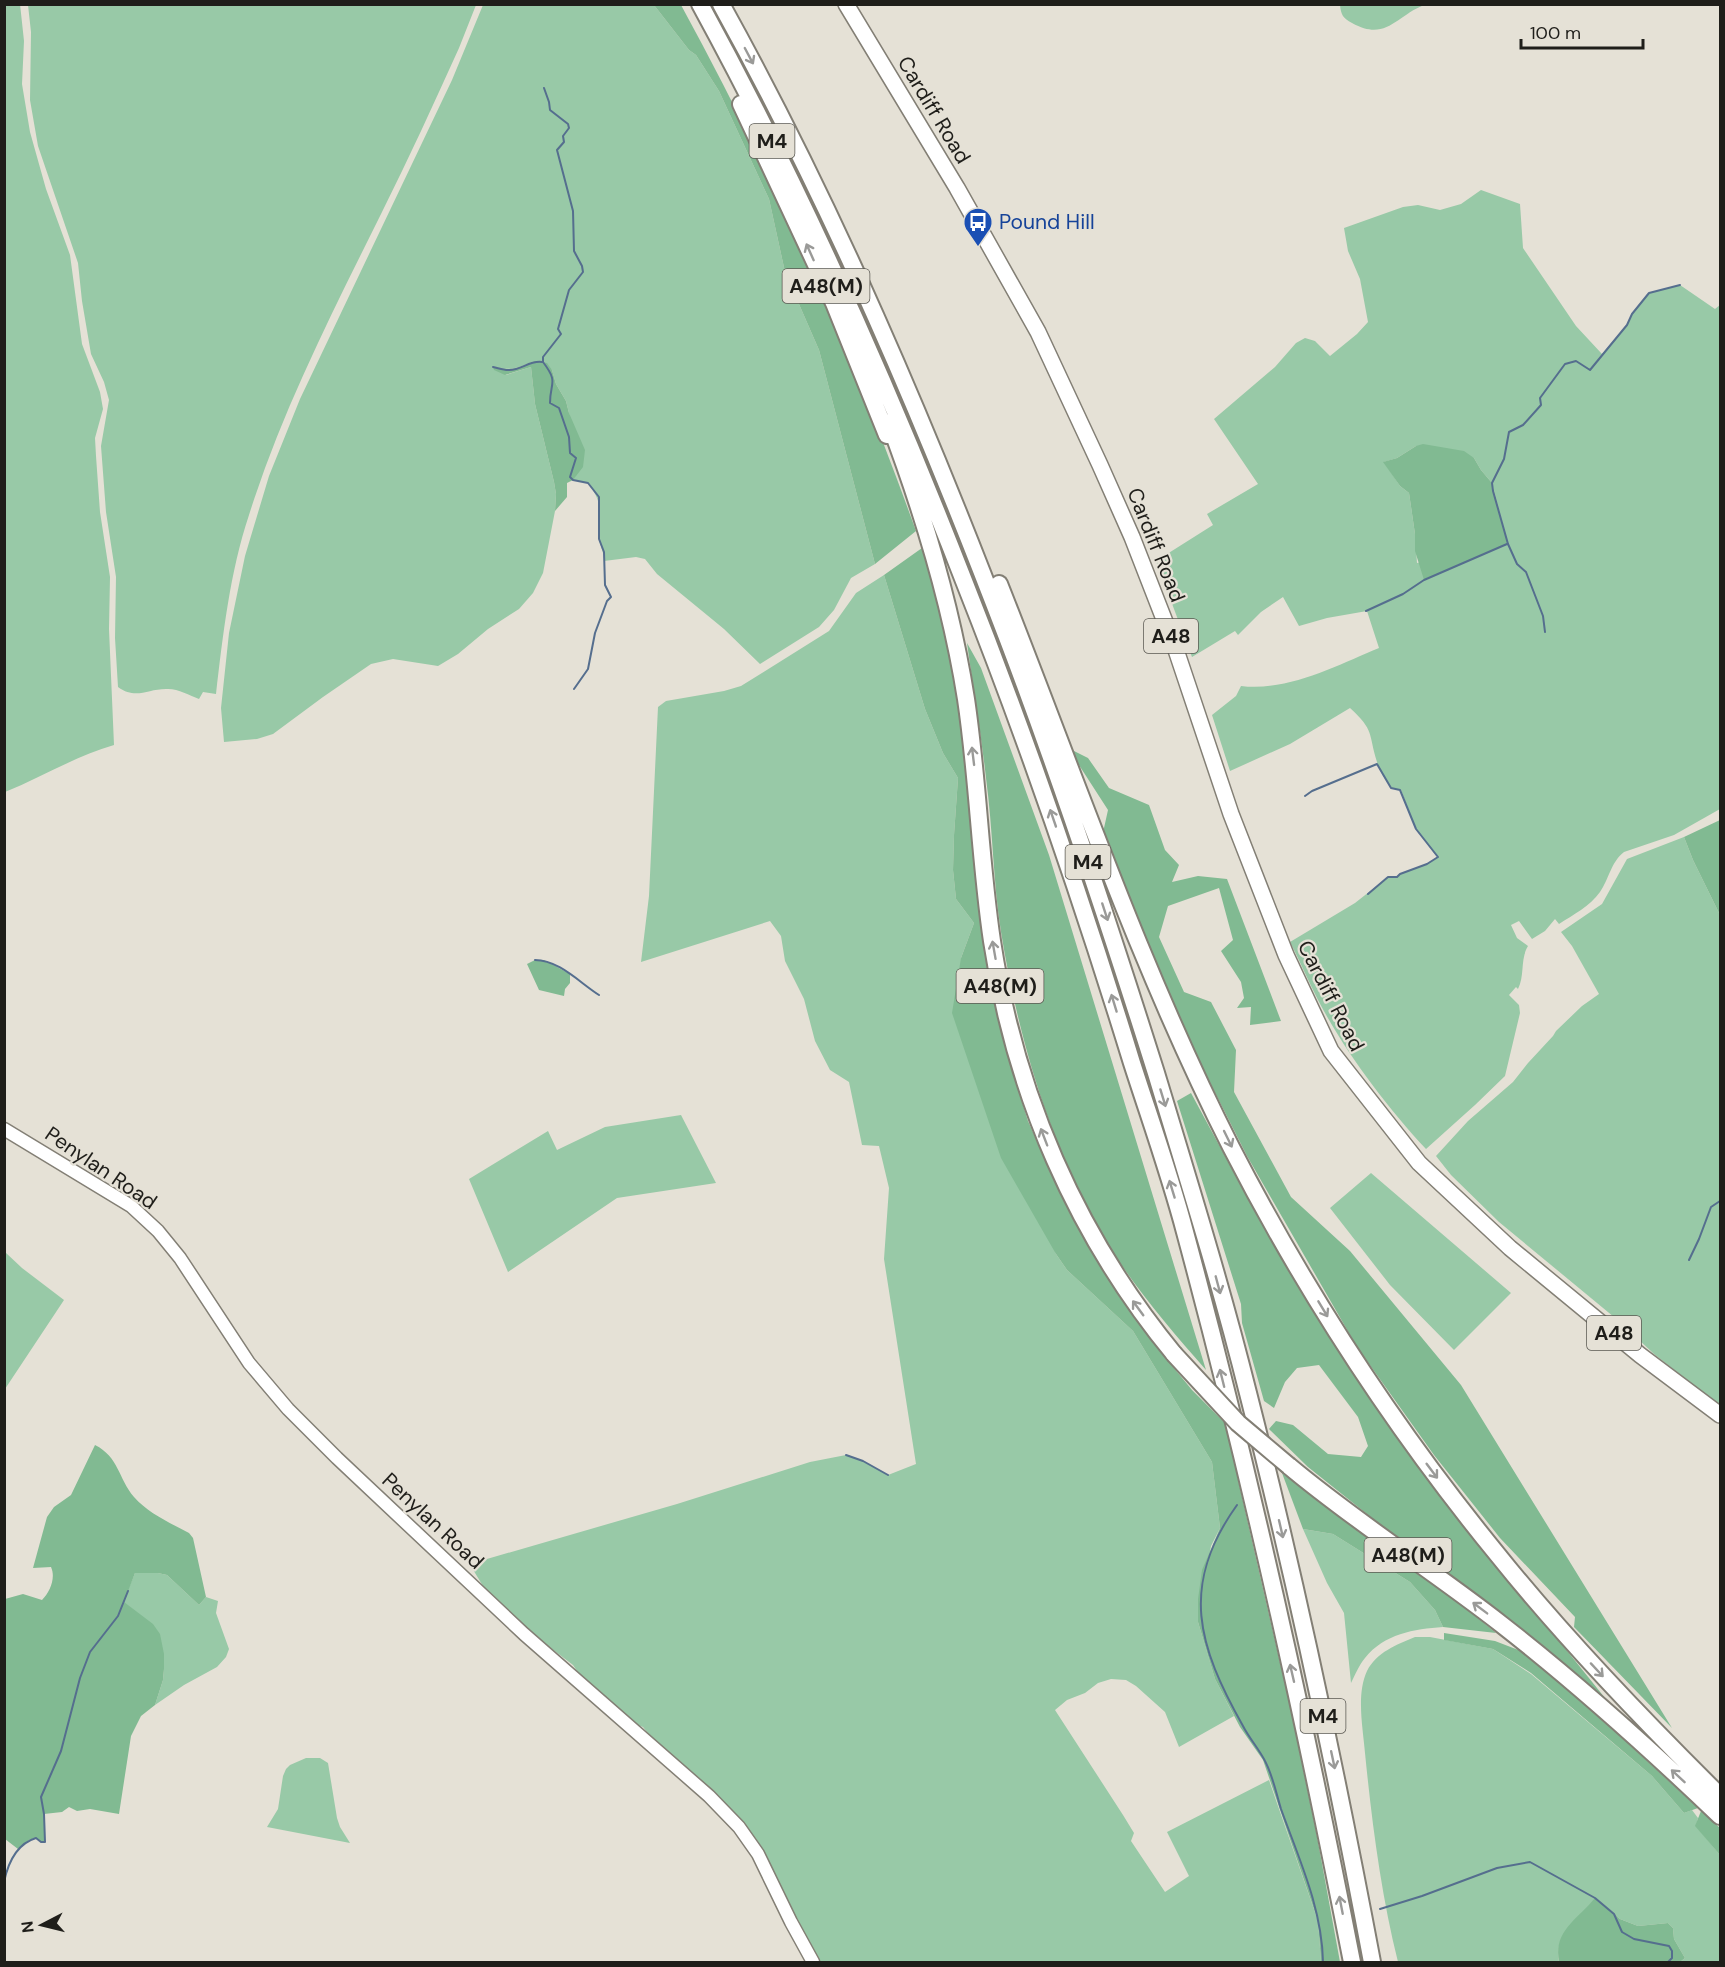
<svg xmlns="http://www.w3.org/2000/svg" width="1725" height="1967" viewBox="0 0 1725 1967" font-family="'DM Sans',sans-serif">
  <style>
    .green { fill: #98c9a7; fill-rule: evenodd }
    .forest { fill: #81ba92 }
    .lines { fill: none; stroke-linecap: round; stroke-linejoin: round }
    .stream { stroke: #556e8e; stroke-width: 2 }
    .minor-casing { stroke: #837f75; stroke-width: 15 }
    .major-casing { stroke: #837f75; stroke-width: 18 }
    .highway-casing { stroke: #837f75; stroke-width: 20 }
    .minor { stroke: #fff; stroke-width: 12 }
    .major { stroke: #fff; stroke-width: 15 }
    .highway { stroke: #fff; stroke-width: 16 }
    .highway-bridge-casing { stroke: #837f75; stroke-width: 20; stroke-linecap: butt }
    .highway-bridge { stroke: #fff; stroke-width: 16 }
    .oneway { stroke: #9a9a98 }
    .labels { text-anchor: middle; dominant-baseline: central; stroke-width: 4.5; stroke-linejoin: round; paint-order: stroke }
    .shield { fill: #e5e1d6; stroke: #5a5852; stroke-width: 1.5 }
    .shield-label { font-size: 20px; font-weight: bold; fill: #1f1e1a }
    .street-label { font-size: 21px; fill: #1f1e1a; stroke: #e5e1d6 }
    .transit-label { font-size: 21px; fill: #164399; stroke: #e5e1d6; text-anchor: start }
  </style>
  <rect width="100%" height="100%" fill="#e5e1d6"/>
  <path class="green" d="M20 4 24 41 22 84 30 132 46 189 70 255 82 344 100 392 103 409 95 438 96 456 100 512 110 577 109 629 114 745C76 756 42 777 5 792L4 5Z
    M28 5H476L459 48C434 103 409 158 382 212 333 311 282 410 249 515 230 572 223 634 216 694L203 692 199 699C189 695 177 688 166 689 147 689 136 700 118 687L115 638 116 577 106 512 101 446 109 400 104 382 91 354 82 301 78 263 38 146 30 100 31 32Z
    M483 5H654L689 50 696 55 719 91 769 199 785 272 819 350 875 564 851 578 834 610 819 627 760 664 724 629 657 574 645 559 636 557 604 561C604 551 600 547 599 538 596 511 607 509 588 483L573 480 578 471 569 413 566 401 556 384 552 370 534 361C518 368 512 371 494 367L506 375 531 367 535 404 554 482 556 494 555 511 543 573 533 593 519 609 488 629 458 654 438 666 393 659 371 664 323 697 273 734 257 739 224 742 221 708 229 633 245 556 269 476 300 399 452 80Z
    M1340 5V4L1424 5C1396 16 1386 42 1352 23 1343 18 1341 15 1340 5Z
    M1481 190 1520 204 1523 248 1576 326 1602 354 1627 325 1632 314 1649 293 1680 285 1715 309 1720 305V809L1674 835 1624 852C1611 862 1609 879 1600 892 1590 906 1573 915 1559 924L1555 919 1545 931 1532 939 1519 921 1511 925 1517 938 1528 946C1520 959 1525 975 1518 989L1516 987 1509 995 1519 1005 1520 1013 1505 1076 1475 1105 1426 1149C1386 1106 1345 1052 1318 1000 1308 981 1300 961 1290 942L1355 903 1388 877H1397L1400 874 1427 864 1437 857 1416 829 1401 790 1391 788C1386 780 1379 771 1377 762 1368 733 1375 731 1350 708L1290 744 1230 771 1212 715 1236 696 1241 686C1287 692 1338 665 1379 648L1367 611 1327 618 1299 626 1283 597 1261 612 1238 635 1235 631 1192 657 1156 561 1213 525 1207 514 1258 484 1214 419 1275 367 1296 343 1305 338 1315 341 1330 356 1357 334 1368 322 1360 279 1348 251 1344 228 1403 207 1418 205 1440 210 1461 204ZM1416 446 1474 458 1481 470 1492 483 1508 544 1417 563 1415 534 1409 493 1400 486 1384 462 1397 458Z
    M884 575 925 709 943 753 958 778 954 835 953 870 956 899 974 923 961 958 1056 1254 1067 1270 1133 1331 1212 1462 1220 1528 1211 1546 1198 1622 1215 1679 1234 1716 1179 1747 1165 1712 1136 1686 1126 1680 1111 1679 1098 1683 1085 1693 1067 1700 1055 1710 1123 1815 1134 1833 1131 1841 1165 1892 1189 1876 1167 1832 1269 1780 1318 1921 1321 1962H817L795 1923 773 1871 750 1832 735 1814 651 1737 643 1727 630 1722 588 1687 573 1665 522 1626 483 1586 472 1568 480 1561 677 1504 810 1462 846 1455 863 1461 888 1475 916 1464 884 1259 889 1188 879 1146 862 1145 849 1082 830 1070 815 1041 804 999 785 961 781 936 770 921 641 962 649 896 658 707 666 701 724 691 741 686 829 631 856 593Z
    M1684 837 1693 860 1720 915V1406L1654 1354 1620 1322 1499 1222 1451 1175 1436 1156 1468 1121 1513 1082 1528 1063 1553 1036 1556 1031 1582 1006 1599 994 1572 946 1561 932 1602 904 1627 859Z
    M681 1115 716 1183 617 1198 508 1272 469 1179 548 1131 557 1150 605 1127Z
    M1371 1173 1511 1293 1454 1350 1390 1285 1330 1208Z
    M5 1252 22 1268 64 1300 5 1389Z
    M1303 1529 1333 1534 1410 1582 1435 1610 1443 1627C1414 1629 1384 1634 1365 1658 1359 1665 1355 1675 1351 1683L1344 1613 1327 1583Z
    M135 1573H158L167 1575 199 1605 206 1597 218 1601 216 1613 229 1649 226 1657 217 1667 184 1685 155 1705 163 1680 164 1669 123 1602Z
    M1415 1637H1430L1493 1649 1531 1674 1652 1776 1684 1813 1692 1810 1698 1818 1696 1826 1720 1855V1962H1680L1685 1958 1674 1939 1673 1928 1668 1923 1638 1926 1620 1919 1595 1899C1579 1918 1553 1935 1559 1962H1398C1381 1894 1372 1823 1365 1753 1363 1728 1356 1695 1367 1671 1377 1652 1396 1645 1415 1637Z
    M306 1758H320L328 1763 337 1818 340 1827 350 1843 267 1827 278 1809 283 1776 286 1769 290 1765Z"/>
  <path class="forest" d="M654 5H681C773 173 851 350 916 531L875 564 819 350 785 272 769 199 719 91 696 55 689 50Z
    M534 361 547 363 552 370 556 384 566 401 569 413 585 450 583 467 573 480 567 483V497L555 511 556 494 554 482 535 404 531 367 505 375 494 370 493 367C512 371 517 369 534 361Z
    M1423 444 1464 451 1474 458 1481 470 1492 483 1508 544 1424 580 1415 551V534L1409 493 1400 486 1383 462 1397 458 1416 446Z
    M922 548 932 580 954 677 968 779 982 928 994 998 1007 1054 1028 1121 1050 1171 1082 1234 1119 1296 1151 1340 1192 1390 1227 1425 1239 1484 1290 1706 1316 1831 1340 1962H1321L1318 1921 1263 1760 1240 1727 1215 1679 1198 1622V1599L1202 1570 1220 1528 1212 1462 1133 1331 1067 1270 1056 1254 1001 1158 952 1013 961 958 974 923 956 899 953 870 954 835 958 778 943 753 925 709 884 575Z
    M967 643 981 668 1049 855 1206 1370C1164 1322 1122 1273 1092 1217 1045 1129 1017 1030 1001 932 993 881 993 830 986 778 981 733 973 688 967 643Z
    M1068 748 1088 758 1109 788 1149 805 1165 850 1179 865 1172 882 1198 876 1227 879 1281 1021 1250 1025 1251 1007 1237 1008 1244 998 1241 982 1221 951 1233 940 1219 888 1168 906 1159 937 1184 992 1211 1002 1236 1050 1234 1092 1291 1197 1350 1251 1461 1385 1672 1728 1574 1627 1575 1617 1500 1538 1434 1455 1357 1347 1247 1156 1179 1021 1102 837 1108 810Z
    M1720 820V915L1693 860 1684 837Z
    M535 960H544L570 974V983L565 989 564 996 539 990 527 964Z
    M1191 1093 1253 1208 1332 1339 1420 1468 1605 1698 1472 1592 1387 1530 1308 1467 1269 1429 1276 1421 1293 1425 1328 1454 1361 1457 1368 1446 1358 1417 1319 1365 1297 1368 1285 1382 1274 1408 1264 1401 1242 1323 1241 1304 1177 1101Z
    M95 1445C119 1457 118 1478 134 1497 148 1513 170 1523 189 1533L193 1538 206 1597 199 1605 167 1575 158 1573H135L124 1602 153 1624 160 1634 164 1654V1669L163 1680 155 1705 141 1716 131 1736 119 1814 90 1809 77 1811 69 1807 62 1812 44 1814 45 1842H41L35 1838 29 1840 18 1849 5 1839V1599L23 1594 42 1600C50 1592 56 1578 51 1567L33 1568 47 1517 54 1507 71 1495Z
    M1282 1473 1453 1597 1496 1633 1443 1627 1435 1610 1410 1582 1333 1534 1303 1529Z
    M1444 1633 1495 1641 1521 1651 1591 1709 1698 1808 1684 1813 1652 1776 1531 1673 1493 1649 1444 1640Z
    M1701 1811 1720 1828V1855L1695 1826Z
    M1595 1898 1620 1919 1638 1926 1668 1923 1673 1928 1674 1939 1685 1958 1680 1962H1559C1553 1931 1577 1920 1595 1898Z"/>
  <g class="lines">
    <path class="stream" d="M544 88 549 102 550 110 568 124 569 128 563 136 564 142 557 150 573 211 574 251 582 266 583 272 569 290 558 329 561 334 543 357V362C559 383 550 382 550 403L559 408 569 437 570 453 576 458 570 477 573 480 588 483 599 497V539L604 552 605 585 611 597 607 601 595 633 588 669 574 689
      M493 367C498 368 503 370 508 370 521 371 529 360 542 362
      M1366 611 1403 594 1424 580 1507 544
      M1545 632 1543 616 1526 572 1517 564 1508 544 1493 491 1492 483 1504 459 1509 432 1523 425 1541 405 1540 398 1565 364 1576 361 1590 370 1627 325 1632 314 1649 293 1680 285
      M1305 796 1312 791 1377 764 1391 788 1400 790 1416 829 1438 857 1427 864 1400 874 1397 877H1388L1368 894
      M535 960C559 960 580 983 599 995
      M1689 1260 1699 1239 1711 1207 1720 1201
      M846 1455 863 1461 888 1475
      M1237 1505C1179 1586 1198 1646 1243 1726 1249 1738 1259 1749 1265 1761 1273 1776 1276 1793 1281 1809 1299 1859 1322 1908 1323 1962
      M4 1882C8 1863 16 1844 36 1838L41 1842H45L44 1814 41 1797 61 1751 80 1678 90 1652 118 1616 128 1591
      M1380 1909 1422 1896 1497 1868 1530 1862 1595 1898 1614 1914 1622 1932 1634 1939 1669 1946 1672 1951V1958L1668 1962"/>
    <g class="minor-casing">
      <path id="minor" d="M4 1129 131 1206 158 1231 180 1258 249 1363 288 1409 337 1458 524 1634 709 1796 739 1827 758 1854 791 1922 813 1962"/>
    </g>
    <g class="major-casing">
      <path id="major" d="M846 4 957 188 1038 332 1100 465 1132 537 1176 650 1231 814 1286 955 1331 1051 1419 1163 1510 1248 1640 1355 1720 1415"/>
    </g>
    <g class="highway-casing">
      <path id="highway" d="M700 4C802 191 887 383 964 581 1027 740 1082 900 1132 1063 1150 1119 1170 1175 1185 1232 1250 1473 1304 1717 1352 1962
        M721 4C834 208 925 422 1008 640 1062 782 1110 927 1156 1073 1188 1179 1221 1285 1248 1393 1296 1581 1336 1771 1372 1962
        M741 104 834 303 887 435
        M889 422C923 512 951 604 966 699 978 779 980 861 992 941 1015 1093 1076 1235 1174 1354
        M999 584C1074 773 1139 966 1231 1147 1305 1291 1394 1428 1497 1554 1566 1640 1642 1719 1720 1796
        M1289 1466C1357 1523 1432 1570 1501 1624 1578 1684 1650 1749 1720 1816"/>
    </g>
    <use href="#minor" class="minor"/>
    <use href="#major" class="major"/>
    <use href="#highway" class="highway"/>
    <g class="highway-bridge-casing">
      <path id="highway-bridge" d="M1174 1354 1238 1423 1289 1466"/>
    </g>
    <use href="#highway-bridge" class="highway-bridge"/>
  </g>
  <defs><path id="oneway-shaft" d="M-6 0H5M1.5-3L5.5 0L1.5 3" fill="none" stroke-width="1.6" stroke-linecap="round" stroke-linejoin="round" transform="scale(1.5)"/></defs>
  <g class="oneway">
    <use href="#oneway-shaft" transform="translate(749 56) rotate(62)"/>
    <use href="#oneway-shaft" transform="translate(810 252) rotate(-114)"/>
    <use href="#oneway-shaft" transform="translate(973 756) rotate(-97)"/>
    <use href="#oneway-shaft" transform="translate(1053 818) rotate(-109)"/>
    <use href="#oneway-shaft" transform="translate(1105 912) rotate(72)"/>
    <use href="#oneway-shaft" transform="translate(994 950) rotate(-100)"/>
    <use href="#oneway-shaft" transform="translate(1114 1003) rotate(-107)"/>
    <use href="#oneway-shaft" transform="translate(1163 1098) rotate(73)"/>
    <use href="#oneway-shaft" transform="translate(1044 1137) rotate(-111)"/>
    <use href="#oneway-shaft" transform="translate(1228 1139) rotate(64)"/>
    <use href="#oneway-shaft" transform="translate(1172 1189) rotate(-107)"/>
    <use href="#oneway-shaft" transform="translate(1218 1285) rotate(75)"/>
    <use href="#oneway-shaft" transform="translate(1138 1308) rotate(-126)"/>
    <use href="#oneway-shaft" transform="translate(1323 1309) rotate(59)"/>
    <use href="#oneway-shaft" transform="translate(1222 1378) rotate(-104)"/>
    <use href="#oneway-shaft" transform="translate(1432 1471) rotate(53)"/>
    <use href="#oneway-shaft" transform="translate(1281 1529) rotate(77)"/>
    <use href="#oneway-shaft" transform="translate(1480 1608) rotate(-143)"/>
    <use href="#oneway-shaft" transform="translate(1597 1670) rotate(47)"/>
    <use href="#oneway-shaft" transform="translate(1292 1673) rotate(-103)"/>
    <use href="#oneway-shaft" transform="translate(1333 1760) rotate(78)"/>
    <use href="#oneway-shaft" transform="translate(1678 1776) rotate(-137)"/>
    <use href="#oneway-shaft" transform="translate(1341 1905) rotate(-101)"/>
  </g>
  <defs>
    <g id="bus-pin" transform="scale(1.5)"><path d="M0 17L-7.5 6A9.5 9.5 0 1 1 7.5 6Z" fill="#1a4fb4" stroke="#e5e1d6"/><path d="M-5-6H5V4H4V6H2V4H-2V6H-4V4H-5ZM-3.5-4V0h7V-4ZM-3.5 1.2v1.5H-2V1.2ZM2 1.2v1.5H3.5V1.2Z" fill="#fff"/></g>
  </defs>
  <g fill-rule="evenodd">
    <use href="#bus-pin" x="978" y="222"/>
  </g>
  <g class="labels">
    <g class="shield">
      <rect x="749.5" y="124" width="45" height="34" rx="4.5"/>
      <rect x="782.5" y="269" width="87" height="34" rx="4.5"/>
      <rect x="1144" y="619" width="54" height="34" rx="4.5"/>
      <rect x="1065.5" y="845" width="45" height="34" rx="4.5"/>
      <rect x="956.5" y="969" width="87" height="34" rx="4.5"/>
      <rect x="1587" y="1316" width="54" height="34" rx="4.5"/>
      <rect x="1364.5" y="1538" width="87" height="34" rx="4.5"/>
      <rect x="1300.5" y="1699" width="45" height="34" rx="4.5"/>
    </g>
    <g class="shield-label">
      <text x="772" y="141">M4</text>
      <text x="826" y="286">A48(M)</text>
      <text x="1171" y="636">A48</text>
      <text x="1088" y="862">M4</text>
      <text x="1000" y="986">A48(M)</text>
      <text x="1614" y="1333">A48</text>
      <text x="1408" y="1555">A48(M)</text>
      <text x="1323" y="1716">M4</text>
    </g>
    <g class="street-label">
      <text transform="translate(934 110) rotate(59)">Cardiff Road</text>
      <text transform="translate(1156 545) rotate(68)">Cardiff Road</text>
      <text transform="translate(1331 996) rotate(63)">Cardiff Road</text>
      <text transform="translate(101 1168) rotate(34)">Penylan Road</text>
      <text transform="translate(433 1521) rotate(43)">Penylan Road</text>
    </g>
    <g class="transit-label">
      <text x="999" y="222">Pound Hill</text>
    </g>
  </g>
  <rect width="1725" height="1967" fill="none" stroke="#1f1e1a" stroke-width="12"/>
  <g transform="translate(42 1925) rotate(263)" stroke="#e5e1d6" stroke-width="4.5" paint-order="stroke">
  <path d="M0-4.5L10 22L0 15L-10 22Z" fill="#1f1e1a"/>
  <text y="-9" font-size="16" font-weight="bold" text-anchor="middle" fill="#1f1e1a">N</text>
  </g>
  <path d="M1521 39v9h122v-9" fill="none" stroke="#1f1e1a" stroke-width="3"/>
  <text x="1530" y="39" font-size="18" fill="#1f1e1a" stroke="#e5e1d6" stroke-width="4.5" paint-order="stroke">100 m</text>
</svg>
